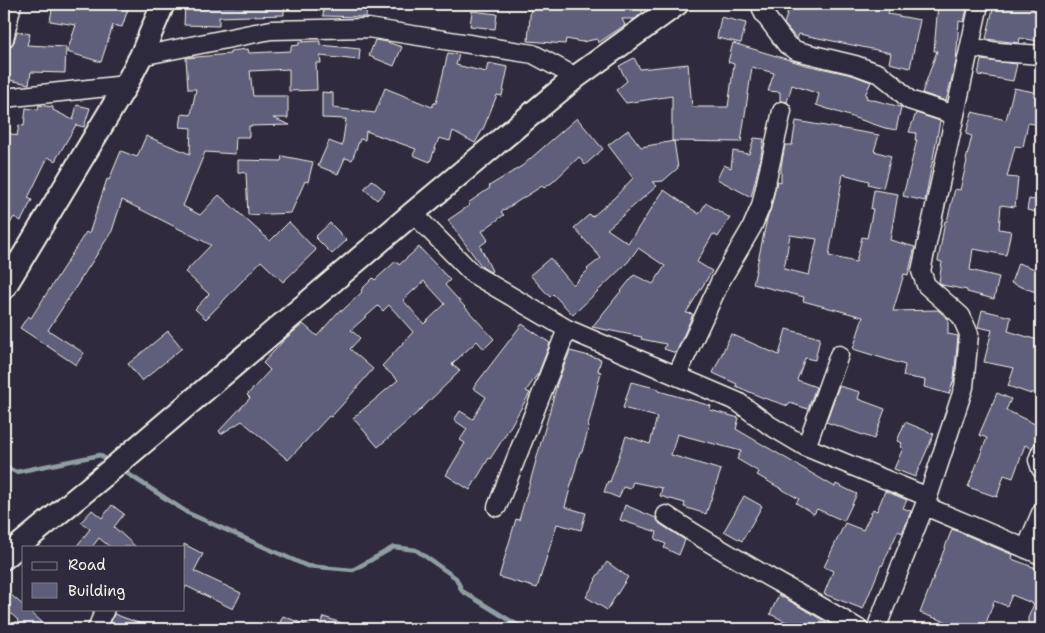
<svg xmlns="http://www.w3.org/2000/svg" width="1045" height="633" viewBox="0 0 1045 633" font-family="'Shantell Sans',sans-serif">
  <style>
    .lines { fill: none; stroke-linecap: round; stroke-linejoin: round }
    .stream { stroke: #909ea3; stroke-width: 4.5 }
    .building { fill: #5e5e7b; stroke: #f4f1e8; fill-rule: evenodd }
    .minor-casing { stroke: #f4f1e8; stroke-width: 21 }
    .major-casing { stroke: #f4f1e8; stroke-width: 26 }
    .minor { stroke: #2f2a3d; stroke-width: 18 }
    .major { stroke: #2f2a3d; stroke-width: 22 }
  </style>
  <rect width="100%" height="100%" fill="#2f2a3d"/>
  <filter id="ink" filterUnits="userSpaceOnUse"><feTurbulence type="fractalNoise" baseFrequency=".02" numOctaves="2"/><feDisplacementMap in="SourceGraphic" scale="10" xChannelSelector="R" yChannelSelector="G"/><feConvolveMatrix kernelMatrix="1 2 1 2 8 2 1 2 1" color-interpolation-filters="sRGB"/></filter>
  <g filter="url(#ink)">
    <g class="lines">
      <path class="stream" d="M4 466 16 472 100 455 110 462
        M122 470 188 513 307 566 353 570 394 547 416 550 456 578 462 591 524 629"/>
    </g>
    <path class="building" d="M53 4H121L129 6 122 27 113 25 101 62 67 52 76 25 50 21Z
      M234 4H284V15L219 17V26L184 25 185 5 234 6Z
      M324 4H367L366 17 323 16Z
      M531 4H643L642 13 635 19H622L625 25 598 43 597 39 582 42 566 39 565 44 528 41Z
      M790 4H891L888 14 920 20 910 68 889 63 891 53 799 34 797 39 784 24Z
      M938 4H968L964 22 959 21 956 62 946 101 922 93 937 51H934Z
      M994 4H1041V24L1038 41 1020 38 1019 43 986 39Z
      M472 11 497 14 495 29 470 26Z
      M721 17 746 23 741 43 717 38Z
      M17 31 30 34 27 45 66 47 65 73 31 72 29 84 4 79 9 48 14 42Z
      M375 40 387 42 402 47 394 66 369 56Z
      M320 41V45L360 49 359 60 320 56 321 63H316L317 90 289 91V69L250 71 253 96H288V118H273L290 125 249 126V137H236L235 154 205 152 183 206 200 215 219 195 270 241 289 222 316 250 283 282 261 261 206 319 195 309 209 294 185 272 211 245 122 200 112 231 48 330 84 353 76 365 20 328 28 316 31 318 86 232 89 234 107 179 109 180 121 151 137 157 146 136 190 154 191 128 180 127 182 114 191 115 196 89H188L186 58 230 54V51L248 49 249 53 291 51V46L299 45V42Z
      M733 43 806 65 852 75 871 82 865 95 867 96 866 98 901 107 896 130 885 128 816 105 819 94 792 85 787 102 780 101V92L768 91 774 73 752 67 741 142 672 141V96L626 103 616 90 627 81 619 66 634 58 640 69 688 64 692 107H728L734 64 728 62Z
      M448 53 459 55 456 65 486 72 488 63 508 67 502 96 497 95 484 127 475 143 453 131 450 141 439 138 430 162 413 155 416 149 366 131 365 140 360 139 352 160 345 158 338 174 318 166 329 141 342 146 346 119 322 118V92L333 93V108L375 113 385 88 432 107 434 103H436Z
      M981 60 1017 64 1013 81 978 75Z
      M1014 88 1034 92V96L1041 97V125L1028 123 1023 147 1015 146 1007 177 1018 178 1015 207 1001 205 999 229 1011 231 1006 255 973 249 970 270 999 277 994 299 967 292V290L942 285 939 282 942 262 938 261 945 221H947L955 189 960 190 967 161 966 160 972 136 966 134 972 112 1006 120Z
      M39 105 53 107V110L73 120 77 105 90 108 84 127 76 125 55 161 48 157 28 198 32 200 21 221 14 217 4 234V131L17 136 19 125 24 126 26 108 38 110Z
      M916 113 940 121 925 201 903 196 917 140H915L916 133 909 132Z
      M577 118 603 149 585 165 579 157 553 182 544 188 542 186 501 212 504 215 482 231 488 240 480 246 492 271 490 272 482 267 448 220 470 205 468 203 490 188 489 186 522 166Z
      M796 121 879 135 874 151 891 156 883 188 868 184 869 181 843 174 829 256 856 262 862 237 867 238 873 209H871L874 190 898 194 890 240 915 247 908 275 904 274 893 311 938 310 948 319V334L958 336 954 379 949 394 924 387 925 380 903 376 905 365 853 349 863 317 803 301 804 297 753 284 767 219 771 208 777 181 781 182V167L785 145H792ZM790 235 817 239 809 275 784 269Z
      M628 130 641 147 674 141 678 168 663 181 652 182 657 186 607 229 628 243 664 190 699 214 706 203 730 218 718 237 713 234 697 262 712 271 686 313 693 314 676 353 664 349 666 344 641 339 642 337 592 327 634 275 653 284 665 266 638 248 628 262 573 315 553 294 550 297 530 275 550 258 573 285 588 270 587 269 601 258 574 228 590 214 592 217 614 198 633 178 608 145Z
      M754 138 764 139 760 161 751 197 717 179 724 165 731 168 733 151 749 154Z
      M282 156 313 162 308 182 305 181 291 213 248 215 246 173 238 172V160L281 161Z
      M372 180 385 191 377 200 364 189Z
      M1029 199 1041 201V213L1027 210Z
      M330 223 347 240 332 254 315 237Z
      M419 247 450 280 445 285 494 339 484 349 477 341 452 364 460 371 418 412 378 447 353 418 398 380 382 366 413 332 389 305 383 311 378 306 351 330 360 338 350 349 373 369 342 405 331 417 329 416 288 460 242 421 221 434 219 431 250 398 247 395 270 370 263 363 285 339 303 324 317 336 340 310 342 311 362 292 361 290 373 278 375 280 396 261 399 265ZM424 281 445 304 424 324 403 300Z
      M1018 263 1041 271V294L1011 283Z
      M982 310 1011 317 1008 331 1041 341V396L1031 392V394L1008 386 1014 368 984 362 992 330 978 327Z
      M522 324 550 343 539 372 526 391 530 393 503 439 490 459 489 458 470 490 446 475 465 443 460 440 467 429 454 420 460 411 473 419 486 397 473 388Z
      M786 329 820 338 815 360 805 358 797 380 816 387 808 409 790 403 788 406 761 397 736 386 737 384 713 373 731 334 779 355Z
      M168 331 182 348 142 381 128 364Z
      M570 351 601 359 598 371 601 372 588 426 589 427 582 452H580L565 507 586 513 581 530 557 524 537 588 499 577 516 519 519 520 532 475 558 381Z
      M631 382 659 389V391L711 406 710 410 739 418 736 429 835 487 836 484 857 494 844 521 817 509 814 514 796 503 799 499 757 475 759 472 737 459 741 451 677 434 671 455 721 470 706 514 684 507 685 503 660 496 662 488 633 482 630 489 623 487 619 498 604 492 608 481 610 482 626 436 650 444 657 417 623 408Z
      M839 386 860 392 858 399 885 409 874 439 826 422Z
      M997 393 1011 399 1006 410 1041 427V440L1035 444 1031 448 1025 445 1013 478 1004 475 997 497 968 487 987 438 979 435Z
      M905 422 934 434 915 477 894 469 903 448 900 447 902 443 897 441Z
      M885 491 907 500 903 508 911 511 902 533 898 531 882 566 881 565 863 609 824 594 833 571 824 567 845 523 863 530 873 509 877 511Z
      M744 496 762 506 742 541 724 531Z
      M112 505 124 514 114 527 136 547H110L99 538 92 547H76L90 529 81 522 92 510 102 518Z
      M625 505 656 518 660 524 685 540 679 555 664 548 666 544 655 539 657 532 620 520Z
      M952 529 1013 555 1012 559 1041 570V629L1028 623V618L1034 604 1012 595 1007 606 994 601 984 629H967L920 613Z
      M184 544 203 554 194 571 241 593 233 609 186 586 184 591Z
      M607 562 628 577 607 610 586 597 596 580 595 579Z
      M4 589 24 606V609H27L50 629H10L18 620 4 607Z
      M779 595 826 622 822 629H801L770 614Z
      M114 614 152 628V629H108Z
      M283 616 316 629H277Z
      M324 617 353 627V629H319Z"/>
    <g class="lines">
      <g class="minor-casing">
        <path id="minor" d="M760 4 764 14 787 45 797 51 855 65 880 74 894 85 909 100 955 115
          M4 39 12 4
          M970 47 998 52 1041 55
          M141 56 271 30 368 28 533 54 576 77
          M4 98 126 85
          M413 213 473 274 567 329 738 402 769 425 806 447 928 497
          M677 375 720 282 752 227 761 206 782 111
          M806 447 839 355
          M1041 452 1038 460 1041 469
          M925 506 1041 555
          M497 507 567 329
          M666 515C728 557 795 590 859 629
          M1026 549 1041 513
          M97 629 105 609
          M876 629 928 497 964 387 969 334 961 316 926 285 921 271 979 4"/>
      </g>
      <g class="major-casing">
        <path id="major" d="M4 288 126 85 141 56 163 4
          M4 558 106 474 413 213 576 77 677 4"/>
      </g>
      <use href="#minor" class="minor"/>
      <use href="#major" class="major"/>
    </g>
  </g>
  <rect width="1045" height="633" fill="none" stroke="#2f2a3d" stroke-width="20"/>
  <rect x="10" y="10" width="1025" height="613" fill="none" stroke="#f4f1e8" stroke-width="2" filter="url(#ink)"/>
  <rect x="22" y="546" width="162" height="65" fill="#2f2a3d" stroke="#7e7a81"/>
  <rect x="32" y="562" width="25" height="8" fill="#2f2a3d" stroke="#7e7a81"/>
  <text x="68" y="570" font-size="15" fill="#f4f1e8">Road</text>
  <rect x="32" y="583" width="25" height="15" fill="#5e5e7b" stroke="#7e7a81"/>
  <text x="68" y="596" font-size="15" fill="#f4f1e8">Building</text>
</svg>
